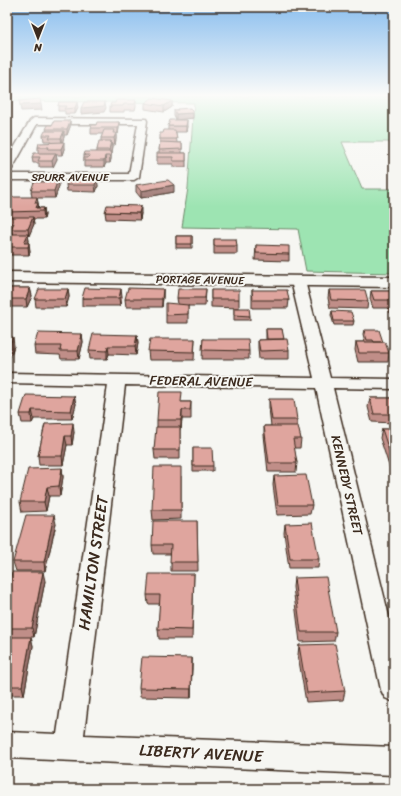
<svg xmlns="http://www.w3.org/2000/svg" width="401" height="796" viewBox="0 0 401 796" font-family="Sriracha,sans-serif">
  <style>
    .green { fill: #9de4b2; stroke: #6c8768 }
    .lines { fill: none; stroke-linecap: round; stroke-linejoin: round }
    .street-casing { stroke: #3b2a1e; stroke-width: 3 }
    .secondary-casing { stroke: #3b2a1e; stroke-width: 3 }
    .street { fill: #f6f6f2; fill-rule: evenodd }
    .secondary { fill: #f6f6f2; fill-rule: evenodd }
    .wall { fill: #c08e88; stroke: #3b2a1e }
    .shaded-wall { fill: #9c746f; stroke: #3b2a1e }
    .building { fill: #dfa59e; stroke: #3b2a1e }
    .labels { text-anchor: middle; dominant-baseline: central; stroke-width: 4; stroke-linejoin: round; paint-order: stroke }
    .far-street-label { font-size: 11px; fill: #3b2a1e; stroke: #f6f6f2 }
    .street-label { font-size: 13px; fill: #3b2a1e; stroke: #f6f6f2 }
    .near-street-label { font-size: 16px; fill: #3b2a1e; stroke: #f6f6f2 }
  </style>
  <rect width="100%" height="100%" fill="#f6f6f2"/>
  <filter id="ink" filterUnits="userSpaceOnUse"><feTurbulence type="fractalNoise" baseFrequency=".025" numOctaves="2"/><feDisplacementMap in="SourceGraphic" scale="8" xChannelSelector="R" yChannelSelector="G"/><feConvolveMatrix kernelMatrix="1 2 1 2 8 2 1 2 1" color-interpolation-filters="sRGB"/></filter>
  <g filter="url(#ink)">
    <path class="green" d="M7 96H394V150L389 142H342L362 189H394V273L306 271 298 229 182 227 188 188 194 103 7 101Z"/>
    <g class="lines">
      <g class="street-casing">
        <path id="street" d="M34 118 146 119 147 121 139 177 134 180H7V174H129L138 124H37L12 169 7 172V160L30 121Z
          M298 277 303 278 305 281 330 378 394 379V389L333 388 394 637V702L385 698 381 690 316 388 125 385 84 735 394 747V775L7 758V732L57 734 108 385 7 383V373L314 378 291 281 293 278Z"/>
      </g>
      <g class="secondary-casing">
        <path id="secondary" d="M7 272 394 277V287L7 282Z"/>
      </g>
      <use href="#street" class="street"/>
      <use href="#secondary" class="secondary"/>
    </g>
    <path class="wall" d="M136 100V106L135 110H124V112H110V106L115 103Z
      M172 101V107L164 112 145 109V103Z
      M59 102 78 108 75 114H65V111H58V106Z
      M177 109 193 118 176 120 174 116V110H177Z
      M70 121V127L67 135H64V137L62 142 64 149 62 155H56L57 159 53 167H39V163H33L32 157 38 153V147L50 143V141H44L43 135 47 131 46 129 52 125Z
      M119 122V128L118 134H116V139L115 145H112V147L111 153V159L110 163H106L104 167H84V155L97 152V150L101 141V138L103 134H91V128L96 125Z
      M168 126H187L186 132H176L177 143H182V153H186V167H173V164H157V157L159 153 160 139 163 133 168 130Z
      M58 179 59 186 55 198H37L39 208H44L45 215 44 219H33L34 224 28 236 29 241 28 243 30 251 29 255H7V234H12L11 230H7V209L32 197 31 191 45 182Z
      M97 179 98 186 96 192 67 191 66 185Z
      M136 185 174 192 141 198 136 192Z
      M105 212 141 213 140 220 106 219Z
      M176 236H192V248H176Z
      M214 239 237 246V254H214Z
      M256 245 289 254V261L255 260Z
      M7 288H30L32 296 27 307H7Z
      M68 289 69 297 66 307H36L35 299Z
      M163 289V297L162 307H126L125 299Z
      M206 289 205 306H188V323H166V315L178 304 177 298Z
      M211 290 239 299V308L211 307Z
      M252 290 289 300 288 308H252Z
      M329 290 368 301 367 309 330 308 328 298Z
      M371 291H394V313H390L388 308H373L370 299Z
      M122 297 120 306H82V298Z
      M234 308 250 316V320H234Z
      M332 311 354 321 353 325H334L331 315Z
      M266 329H282L283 339 289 350V359H259L258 348V340H266Z
      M364 330 383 342 389 353 388 362H358L355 350 356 342H365L363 334Z
      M82 334 83 342 79 359H61L60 355 35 354 34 346Z
      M137 335 138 343 136 355 109 354 107 359H90L89 350Z
      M7 337 14 346 10 357H7Z
      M195 339 194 360H149L148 351Z
      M203 339 249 351V359H202Z
      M74 396 76 404 72 419H34L32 423H22L20 414Z
      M370 398H394V423L372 422 368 407Z
      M269 399 297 420V426L301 439 300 448H294L297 463 296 472H268L264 435V426H271L269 408Z
      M182 402H191V419H182L181 429H180V459H155L154 450 157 427V420Z
      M45 424 74 432 72 445H67L63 465H39L38 456Z
      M382 429H394V469H390L380 438Z
      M193 448 213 466V471H193Z
      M62 468 63 477 60 496H49L46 511 22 512 20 502Z
      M181 476V519L153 520 152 510Z
      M274 476 312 505 310 514 277 515 273 485Z
      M197 521 198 571H171V554H153L152 545Z
      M56 524 45 571H16L13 562Z
      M285 524 319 559 318 568H289L284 533Z
      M194 574 192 639H159L158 629 160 604H148L147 595Z
      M294 578 336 632 334 641 300 642 293 587Z
      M45 581 34 637H31L33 646 24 695H7V593Z
      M299 645 345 691 343 700 306 702 298 655Z
      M192 658 191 698 140 697 139 688Z"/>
    <path class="shaded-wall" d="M172 101V107L164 112V106Z
      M77 102 78 108 75 114V108Z
      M105 102 106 108 104 112 81 114V108Z
      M41 104 42 110 21 111 20 105Z
      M193 113V118L176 120V114Z
      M187 120V126L186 132V126Z
      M70 121V127L67 135V129Z
      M119 122V128L118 134V128Z
      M64 131V137L62 144 61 138Z
      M116 133V139L115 145 114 138Z
      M111 141 112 147 111 153V159L110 163 109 150Z
      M64 142V149L62 155 61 149Z
      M56 153 57 159 53 167 52 161Z
      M105 156 106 163 104 167V161Z
      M58 179 59 186 55 198 54 191Z
      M97 179 98 186 96 192 95 185Z
      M174 185V192L141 198V191Z
      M37 197 39 210V211L35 203Z
      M141 206V213L140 220 139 213Z
      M44 208 45 215 44 219 43 211Z
      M33 217 34 224 29 236 28 229Z
      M28 234 29 241 27 247 24 243Z
      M29 243 30 251 29 255 28 247Z
      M30 288 32 296 27 307 26 299Z
      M68 289 69 297 66 307 65 299Z
      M121 289 122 297 120 306 119 298Z
      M163 289V297L162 307V299Z
      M82 334 83 342 79 359 78 351Z
      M137 335 138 343 136 355 135 346Z
      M13 337 14 346 10 357 8 348Z
      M108 346 109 354 107 359V351Z
      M74 396 76 404 72 419 71 411Z
      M32 410 34 419 32 423 31 414Z
      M182 410V419L181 429V420Z
      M73 423 74 432 72 445 71 436Z
      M65 436 67 445 63 465 62 456Z
      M62 468 63 477 60 496 59 486Z
      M47 487 49 496 46 511 44 502Z
      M54 515 56 524 45 571 44 562Z
      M43 572 45 581 34 637 32 628Z
      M31 637 33 646 24 695 22 686Z
      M192 658V667L191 698V689Z"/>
    <path class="building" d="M152 98 172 101 164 106 145 103Z
      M40 99 41 104 20 105 19 101Z
      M116 100H136L135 104H124L123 106H110L111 103H115Z
      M59 102H77L75 108 64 109 66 106H58Z
      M84 102H105L104 106 81 108Z
      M190 108 193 113 176 114 174 110H178L177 109Z
      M170 120H187L186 126H168Z
      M54 121H70L67 129H46L48 125H52Z
      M97 122H119L118 128H91L92 125H96Z
      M104 130H114L113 133H116L114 138H101Z
      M164 130H175L177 139H160V133H163Z
      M45 131H64L61 138H49L51 135H43Z
      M99 141H111L109 150H97Z
      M64 142 61 149H48L49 147H38L39 143Z
      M160 142 182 143V149L159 150Z
      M85 152H111L110 156H105L104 161H84V158H88L89 155H84Z
      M34 153H56L52 161H38L40 157H32Z
      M157 153H186V161H173V157H157Z
      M46 179H58L54 191H31L34 182H45Z
      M97 179 95 185H66L67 180Z
      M168 180 174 185 141 191 136 185Z
      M12 197H37L35 203H38L36 208H44L43 211 7 212V209Z
      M107 205 141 206 139 213 105 212Z
      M7 217H33L28 229H11L14 223H7Z
      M7 234H28L24 243H29L28 247H7Z
      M176 236H192V244H176Z
      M214 239H236L237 246H214Z
      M256 245 289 246V254L256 253Z
      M7 288H30L26 299H7Z
      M85 288 121 289 119 298H82Z
      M128 288 163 289 162 299H125Z
      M39 289H68L65 299H35Z
      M178 289H206L205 298H177Z
      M211 290H239V299H211Z
      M252 290H287L289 300H253Z
      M329 290H365L368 301 331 300Z
      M371 291H394V305H392L390 300H374Z
      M166 303 188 305V314L166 315Z
      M234 308H249L250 316 234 315Z
      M332 311 351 312 354 321H334Z
      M266 329H282L284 339H267Z
      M364 330H379L383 342H374L373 340H367Z
      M38 333 82 334 78 351H60L61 346H34Z
      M93 334 137 335 135 346H108L107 351 89 350Z
      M7 337H13L8 348H7Z
      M150 339H195L194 352 148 351Z
      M203 339H248L249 351 202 350Z
      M287 339 289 350 260 351 258 340Z
      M356 342H385L389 353H359Z
      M159 392H182L181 402H191L190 410H182L181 420H157Z
      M26 395 74 396 71 411 32 410 31 414H20Z
      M370 398H394V414H374Z
      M269 399H294L297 420H272Z
      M73 423 71 436H65L62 456H38L45 424Z
      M264 426H298L301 439H293L297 463H269Z
      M156 427H180V450H154Z
      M382 429H394V460H392Z
      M193 448H212L213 466H193Z
      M154 467H181V510H152Z
      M62 468 59 486 47 487 44 502H20L28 469Z
      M306 475 312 505H278L274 476Z
      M26 515H54L44 562H13Z
      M153 521H197L198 562H170L171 545H152Z
      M312 523 319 559H290L285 524Z
      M12 572H43L32 628H7V593Z
      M149 574H194L192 630 158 629 160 595H147Z
      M326 577 336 632H301L294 578Z
      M7 637H31L22 686H7Z
      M335 644 345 691 307 693 299 645Z
      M142 657 192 658 191 689 139 688Z"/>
  </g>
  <linearGradient id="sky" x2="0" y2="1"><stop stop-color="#88bdee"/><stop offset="0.46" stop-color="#fbfbf9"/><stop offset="1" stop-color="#fbfbf9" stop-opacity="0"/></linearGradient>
  <rect width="401" height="207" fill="url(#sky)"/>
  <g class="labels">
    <g class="far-street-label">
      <text x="70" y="177">SPURR AVENUE</text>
      <text transform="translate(200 280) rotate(1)">PORTAGE AVENUE</text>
    </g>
    <g class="street-label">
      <text transform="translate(201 381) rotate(1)">FEDERAL AVENUE</text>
      <text transform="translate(347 485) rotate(77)">KENNEDY STREET</text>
    </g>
    <g class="near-street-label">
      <text transform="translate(93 563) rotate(-82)">HAMILTON STREET</text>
      <text transform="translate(201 753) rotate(3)">LIBERTY AVENUE</text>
    </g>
  </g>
  <rect width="401" height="796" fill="none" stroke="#f6f6f2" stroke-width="24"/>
  <rect x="12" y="12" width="377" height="772" fill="none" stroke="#3b2a1e" stroke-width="1.5" filter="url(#ink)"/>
  <g transform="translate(38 38) rotate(180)" stroke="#f6f6f2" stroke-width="3" paint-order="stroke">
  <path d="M0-3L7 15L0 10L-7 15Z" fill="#3b2a1e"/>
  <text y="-6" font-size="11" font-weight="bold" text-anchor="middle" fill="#3b2a1e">N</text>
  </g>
</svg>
